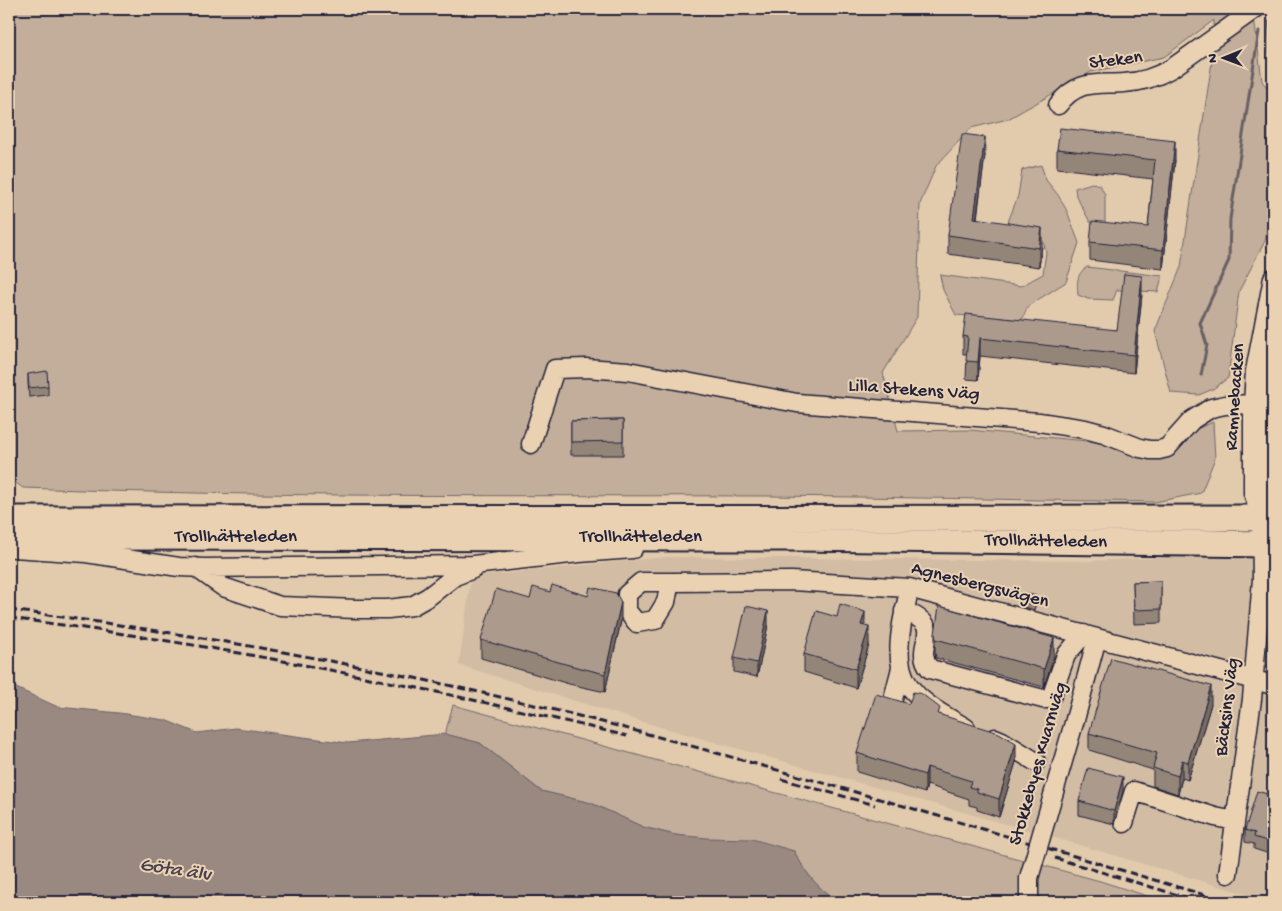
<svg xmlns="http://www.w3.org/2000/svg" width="1282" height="911" viewBox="0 0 1282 911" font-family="'Gochi Hand',sans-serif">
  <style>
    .built { fill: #d2bca3 }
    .green { fill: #c2ae9a; stroke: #72686a }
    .water { fill: #998981; stroke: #696065 }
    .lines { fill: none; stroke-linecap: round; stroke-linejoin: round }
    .stream { stroke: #696065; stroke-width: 3 }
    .minor-casing { stroke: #22223b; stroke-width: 21 }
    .highway-casing { stroke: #22223b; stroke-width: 29 }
    .minor { stroke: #ead1b2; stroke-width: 18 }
    .highway { stroke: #ead1b2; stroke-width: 25 }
    .rail { stroke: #22223b; stroke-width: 3; stroke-dasharray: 8 4; stroke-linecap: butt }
    .minor-bridge-casing { stroke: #22223b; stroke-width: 21; stroke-linecap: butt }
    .minor-bridge { stroke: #ead1b2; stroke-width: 18 }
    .wall { fill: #948579; stroke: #22223b }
    .shaded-wall { fill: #786c63; stroke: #22223b }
    .building { fill: #ac9b8d; stroke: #22223b }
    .labels { text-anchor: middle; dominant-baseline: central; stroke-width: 4; stroke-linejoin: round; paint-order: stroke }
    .street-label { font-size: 19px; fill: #22223b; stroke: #ead1b2 }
    .water-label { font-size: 20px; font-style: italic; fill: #464150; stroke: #ead1b2 }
  </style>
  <rect width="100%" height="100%" fill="#e2caad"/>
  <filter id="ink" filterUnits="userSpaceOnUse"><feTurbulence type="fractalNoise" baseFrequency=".02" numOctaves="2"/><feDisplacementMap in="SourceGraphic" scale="10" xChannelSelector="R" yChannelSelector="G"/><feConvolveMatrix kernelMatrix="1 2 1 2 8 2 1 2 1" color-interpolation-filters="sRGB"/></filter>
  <g filter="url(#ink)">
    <path class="built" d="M1220 555 1273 558V902L1062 840 643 722 459 665 471 577 665 557 1090 561Z"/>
    <path class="green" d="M9 9H1253L1262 81 1273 95V201L1265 241 1239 291 1228 378 1213 389 1199 395 1171 393 1155 331 1181 267 1213 55 1214 20 1164 57 1091 72 1008 119 971 128 936 166 920 204 917 317 883 373 898 431 970 430 1098 442 1151 459 1176 450 1197 429 1213 422 1215 458 1201 493 1155 502C1026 500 897 497 768 496 520 495 271 498 23 488L9 478Z
      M1041 165 1046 180 1058 195 1067 211 1079 243 1066 282 1028 306 1022 320 956 315 943 290 940 275 1021 286 1043 274 1046 252 1043 241 1020 234 1008 222 1018 196 1022 170Z
      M1092 183 1100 185 1105 195V223L1090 222 1076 196 1075 188Z
      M1087 267 1162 276 1158 292 1117 290 1113 300 1088 299 1078 295C1077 283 1076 274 1087 267Z
      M453 705 1100 881 1166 902H839C816 887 807 875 794 851L675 835 643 827 591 803 541 791 480 743 445 734Z"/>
    <path class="water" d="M9 687 16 688 58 707 119 713 165 720 197 733 236 728 348 743 445 734 480 743 541 791 591 803 643 827 675 835 707 838 752 839 794 851C807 875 816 887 839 902H9Z"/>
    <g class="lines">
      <path class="stream" d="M1201 375 1207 345 1200 323 1229 260 1230 219 1259 31"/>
      <g class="minor-casing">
        <path id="minor" d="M1058 105C1078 79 1096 85 1124 83 1142 82 1157 77 1172 68L1255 9
          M531 444 555 369 586 368 628 371 797 403 1039 422 1085 429 1104 434 1140 448 1150 450H1159L1167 448 1192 420 1211 408 1225 405 1253 404
          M1261 518 1268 494 1267 391 1269 367 1273 344
          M14 548 86 553 179 567 205 568 473 565 579 553 633 549
          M195 567 223 587 280 606 356 609H388L412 606 428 597 455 576 473 569
          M670 582H641L627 594V611L637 623 655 620 666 602 670 582 792 581 909 588 1273 685
          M907 600C901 625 893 661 908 684 921 704 946 716 966 728
          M904 611C950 628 910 645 930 669L1043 699H1048L1052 695 1066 655 1084 634
          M893 699 901 668
          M1076 716 1097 638
          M995 738 1002 741 1036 762
          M1124 823 1134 791 1215 817 1235 821
          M1228 874 1252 699 1262 579 1261 518 1253 493V404L1255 371 1273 278"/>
      </g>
      <g class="highway-casing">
        <path id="highway" d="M9 519 1273 518
          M9 537 796 538 1273 544"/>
      </g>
      <use href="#minor" class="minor"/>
      <use href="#highway" class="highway"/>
      <path class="rail" d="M9 610C184 632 359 663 530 704 606 722 681 743 756 764 914 808 1071 855 1228 902
        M9 618C217 644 423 686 627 736
        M781 779 875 805
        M1055 858 1201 902"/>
      <g class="minor-bridge-casing">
        <path id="minor-bridge" d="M1029 902V878L1076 716"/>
      </g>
      <use href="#minor-bridge" class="minor-bridge"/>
    </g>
    <path class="wall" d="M1269 21H1273V54H1270Z
      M1057 149 1175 160 1163 269 1090 260V242L1148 227 1153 179 1057 168Z
      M985 155 977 219 1042 246 1039 267 948 254V235Z
      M1142 294 1134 373 980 356 978 380 966 379 967 354H963V336L1117 330Z
      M28 374 48 386V395L29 397 28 383Z
      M623 420V455H571V421Z
      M1161 581V623L1134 624 1133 582Z
      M530 599 621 621 605 692 569 684 481 658V640Z
      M1037 600 1034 610 1021 606V602Z
      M768 625 757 677 734 672V658Z
      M865 626 869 645 856 688 804 672V654Z
      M935 634 1054 656 1044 687 936 658 935 652Z
      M1211 704 1188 780 1182 778 1178 794 1153 786V770L1089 750V733Z
      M940 714 1016 762 999 817 977 810V807L969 805V799L927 785 925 793 857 772V753Z
      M1273 788V855L1254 849V844L1245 842V830L1267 794Z
      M1123 791 1114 824 1079 815V801Z"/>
    <path class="shaded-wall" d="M985 137V155L974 237V218Z
      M1175 141V160L1163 269V250Z
      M1042 228V246L1039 267V248Z
      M1142 276V294L1134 373V355Z
      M980 338V356L978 380V362Z
      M621 602V621L605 692V674Z
      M768 611V625L757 677V663Z
      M865 612V630L861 625Z
      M869 627V645L856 688V669Z
      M1054 638V656L1044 687V669Z
      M1211 686V704L1188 780V762Z
      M1016 743V762L999 817V799Z
      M1182 760V778L1178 794V776Z
      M927 767V785L925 793V775Z
      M1123 777V791L1114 824V811Z"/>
    <path class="building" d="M1269 21H1273V40H1270Z
      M1060 128 1175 141 1163 250 1090 242 1092 221 1148 227 1155 160 1057 149Z
      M962 134 985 137 974 218 1042 228 1039 248 948 235Z
      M1124 274 1142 276 1134 355 980 338 978 362 966 361 968 337 963 336 966 314 1117 330Z
      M47 371 48 386 29 388 28 374Z
      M623 420V441L571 442V421Z
      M1161 581V609L1134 610 1133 582Z
      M552 585 588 596 590 587 616 593 621 602 605 674 569 665 481 640 496 589 530 599 533 587 550 592Z
      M1023 593 1037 596 1034 605 1021 602Z
      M840 604 865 612 861 625 869 627 856 669 804 654 816 611 837 617Z
      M746 606 768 611 757 663 734 658Z
      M939 606 1054 638 1044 669 936 639 935 634Z
      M1111 658 1211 686 1188 762 1182 760 1178 776 1153 768 1157 753 1089 733Z
      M913 692 922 694 940 708 938 714 999 733 1016 743 999 799 977 792V789L969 787 971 781 927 767 925 775 857 753 876 694 909 704Z
      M1088 768 1123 777 1114 811 1079 801Z
      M1269 787 1273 788V843L1254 837 1255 833 1245 830 1257 791 1267 794Z"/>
  </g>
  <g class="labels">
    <g class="street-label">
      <text transform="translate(1116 61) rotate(-7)">Steken</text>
      <text transform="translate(914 391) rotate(4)">Lilla Stekens Väg</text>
      <text transform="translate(1236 397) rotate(-86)">Ramnebacken</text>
      <text x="236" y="537">Trollhätteleden</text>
      <text x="641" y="537">Trollhätteleden</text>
      <text transform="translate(1046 542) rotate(1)">Trollhätteleden</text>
      <text transform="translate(980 586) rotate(14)">Agnesbergsvägen</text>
      <text transform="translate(1228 707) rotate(-83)">Bäcksins Väg</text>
      <text transform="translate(1039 764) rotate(-74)">Stokkebyes Kvarnväg</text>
    </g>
    <g class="water-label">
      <text transform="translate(175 871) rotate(9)">Göta älv</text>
    </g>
  </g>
  <rect width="1282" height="911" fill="none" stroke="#ead1b2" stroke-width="30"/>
  <rect x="15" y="15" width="1252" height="881" fill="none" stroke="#22223b" stroke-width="2" filter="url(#ink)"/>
  <g transform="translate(1224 58) rotate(269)" stroke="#ead1b2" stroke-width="4" paint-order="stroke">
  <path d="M0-4L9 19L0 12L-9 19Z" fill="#22223b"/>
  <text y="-8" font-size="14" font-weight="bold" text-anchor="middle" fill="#22223b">N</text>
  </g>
</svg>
